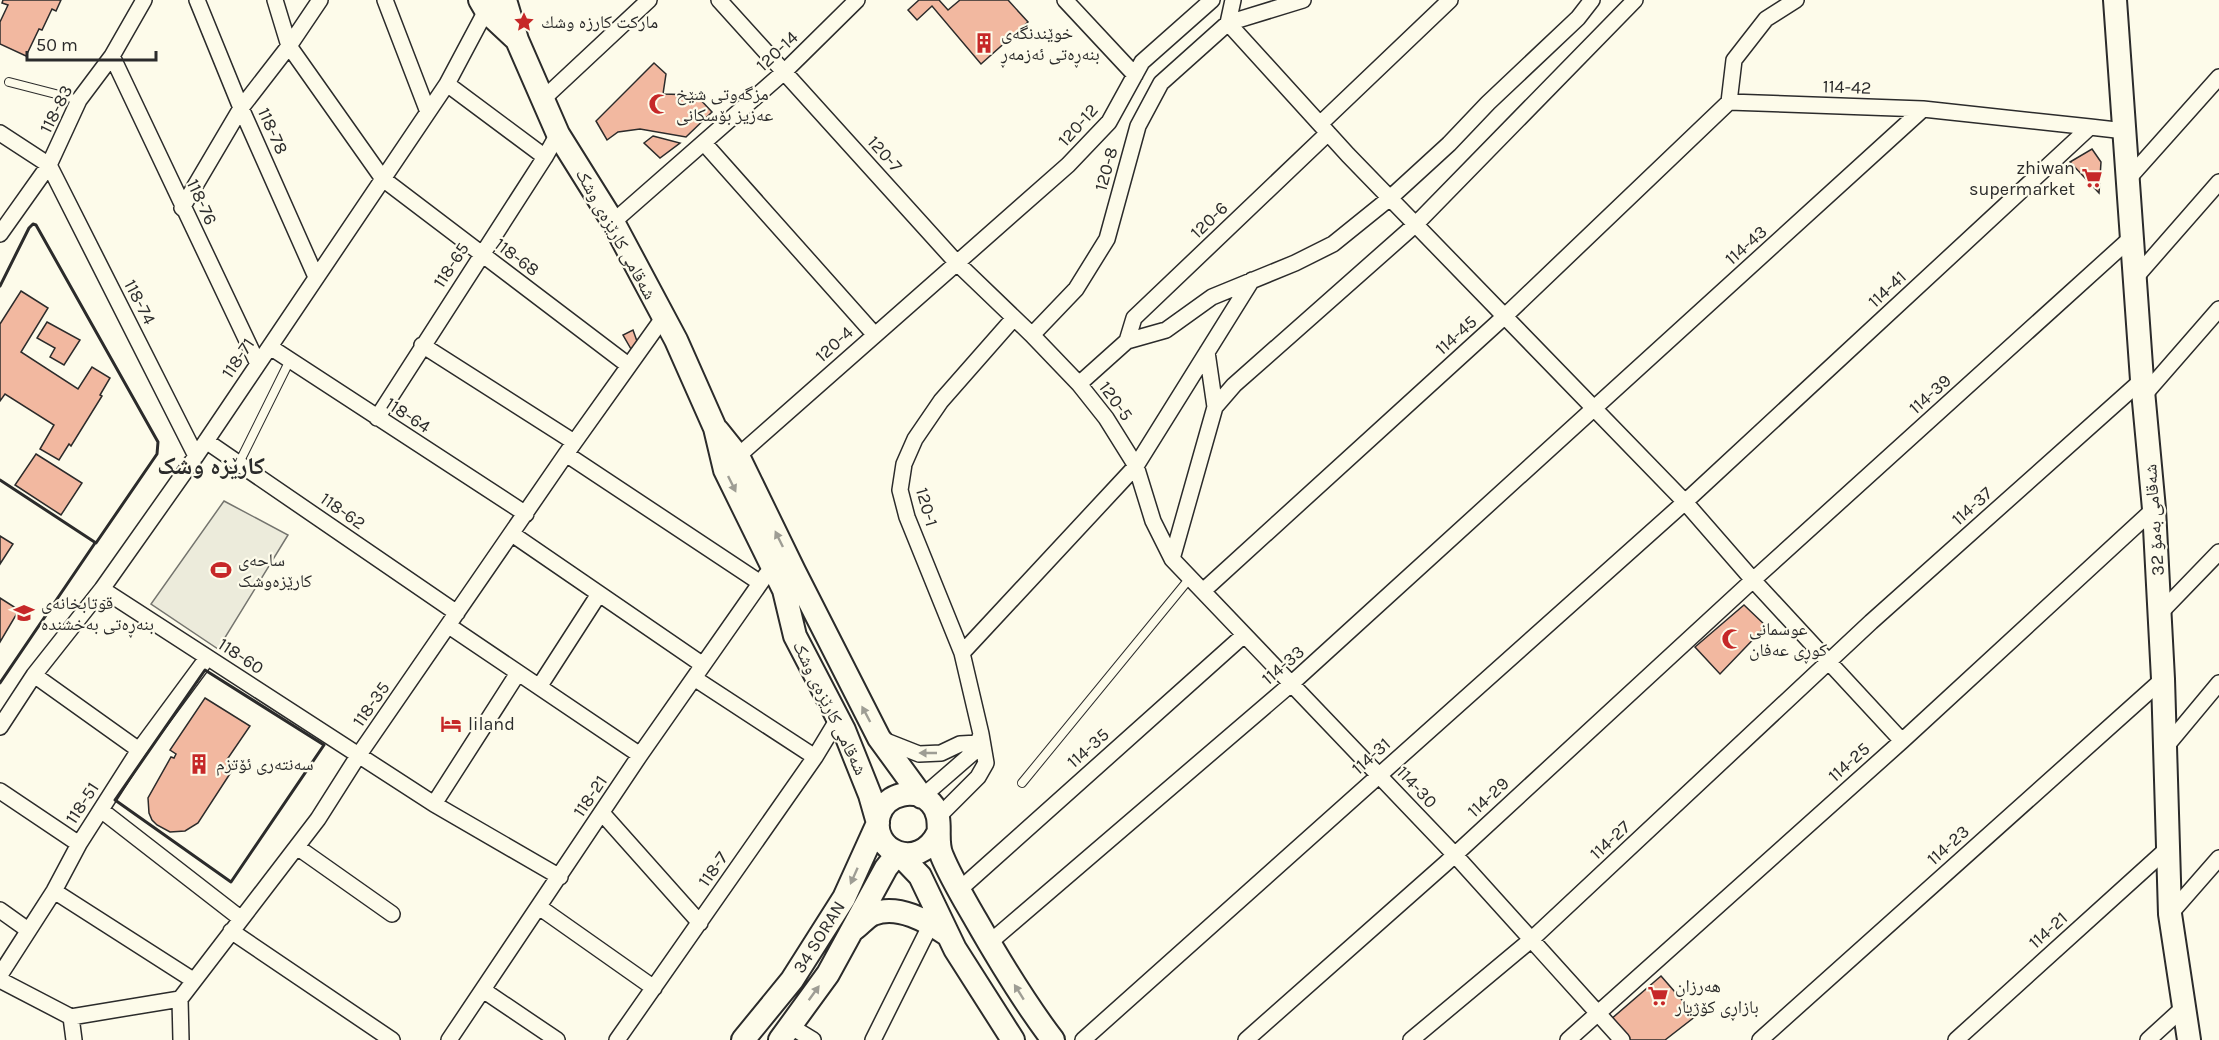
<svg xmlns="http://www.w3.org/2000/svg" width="2219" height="1040" viewBox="0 0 2219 1040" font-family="Karla,'Noto Naskh Arabic',sans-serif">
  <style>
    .green { fill: #ecebdb; stroke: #74746e; stroke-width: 1.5 }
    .building { fill: #f2b8a0; stroke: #2b2b2b; stroke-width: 1.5 }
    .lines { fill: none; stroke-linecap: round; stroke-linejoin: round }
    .lane-casing { stroke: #2b2b2b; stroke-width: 10 }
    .street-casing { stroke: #2b2b2b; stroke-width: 18 }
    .secondary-casing { stroke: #2b2b2b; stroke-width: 26 }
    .lane { stroke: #fdfbea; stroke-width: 8 }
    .street { stroke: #fdfbea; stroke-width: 15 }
    .secondary { stroke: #fdfbea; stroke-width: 22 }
    .wall { stroke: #2b2b2b; stroke-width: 3 }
    .oneway { fill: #9e9d94 }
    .labels { text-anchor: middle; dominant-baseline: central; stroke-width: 4.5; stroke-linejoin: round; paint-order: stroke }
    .poi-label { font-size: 18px; fill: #2b2b2b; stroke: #fdfbea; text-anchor: start }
    .street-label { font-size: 18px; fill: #2b2b2b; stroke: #fdfbea }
    .district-label { font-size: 24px; font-weight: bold; fill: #2b2b2b; stroke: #fdfbea }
  </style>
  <rect width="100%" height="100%" fill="#fdfbea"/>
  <path class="green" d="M224 501 288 535 218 649 151 604Z"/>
  <path class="building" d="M3 0H61L56 11 52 9 42 30 39 29 26 56 0 44V22L8 5 2 3Z
    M919 0H939L948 10 960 0H1008L1028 22 981 64 932 6 917 20 908 10Z
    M654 63 666 74 663 94 696 95 712 112 686 137 640 129 618 132 607 140 596 121Z
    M653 136 680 143 660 158 644 143Z
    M2092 149 2101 162 2099 193 2070 162Z
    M21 291 48 308 21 352 78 389 92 367 110 378 100 395 102 396 71 446 69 444 59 460 40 449 54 425 5 394 0 401V324Z
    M47 322 80 340 64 365 50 357 55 348 37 338Z
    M633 330 638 344 631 349 623 335Z
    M36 454 82 483 61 515 15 485Z
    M0 536 13 544 0 564Z
    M0 598 19 610 0 642Z
    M1744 605 1766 626 1720 674 1695 647Z
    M205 698 250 726 226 761 235 766 198 823 185 831 170 832 157 825 152 820 149 813 148 798 171 757 174 758 176 754 170 750Z
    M1661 976 1696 1016 1665 1040H1629L1610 1020Z"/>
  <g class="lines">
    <g class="lane-casing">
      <path id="lane" d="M9 82 79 100
        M239 463 290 360
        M1022 783 1190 578"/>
    </g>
    <g class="street-casing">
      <path id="street" d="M197 0 241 108 316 277
        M275 0 289 46 383 179 628 365
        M385 0 428 112
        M719 0 956 262 1032 335 1079 384 1106 418 1136 466 1153 521 1172 559 1455 855 1622 1040
        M1065 0 1135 75
        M1796 0 1766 19 1734 60 1729 102 1923 109 2090 127
        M1228 23 1348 155 1685 502 1753 580 1902 741
        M1228 23 1233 0
        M112 56 258 364
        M447 84 545 157
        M543 99 649 0
        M1320 124 1450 0
        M0 133 49 165 196 456
        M704 143 874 334
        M2128 179 2219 77
        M182 208 241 108 289 46 320 0
        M613 222 784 72 857 0
        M0 234 49 165 79 100 112 56 144 0
        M2135 278 2219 182
        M1032 335 1076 289 1107 239 1138 126 1161 83 1228 23 1303 0
        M1127 341 1134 318 1328 133
        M422 345 574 442
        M270 347 526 514
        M1207 352 1215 407
        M1079 384 1127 341 1166 330 1212 297 1295 263 1333 244 1390 198 1449 144 1488 103 1578 18 1592 0
        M2144 395 2219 309
        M377 418 545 157 558 134
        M206 441 457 613
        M566 454 759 582
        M738 456 1068 165 1109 122 1142 62 1212 0
        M512 534 703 665
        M1172 559 1215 407 1234 385 1416 224 1635 0
        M102 589 434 804 560 877
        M1203 591 1505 316 1729 102
        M2160 613 2219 552
        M449 626 640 755
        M962 653 1136 466 1252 280
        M34 675 139 750
        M694 678 815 757
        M539 687 599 594
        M0 727 34 675 102 589 196 456 447 84 489 5
        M881 739 919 754 941 753 960 744 978 743
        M2164 749 2219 683
        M0 791 79 844
        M922 797 975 751 980 737
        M434 804 518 673
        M101 810 240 918
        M602 813 700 923
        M938 817 978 777 986 763 981 734 962 653 907 517 900 490 904 464 915 439 941 401 1014 318
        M297 847 392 914
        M959 890 1244 635
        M54 891 193 980
        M539 907 654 988
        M0 910 28 930
        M2170 914 2219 858
        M231 931 392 1040
        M989 943 1291 684 1923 109
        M0 975 54 891 79 844 139 750 207 658
        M0 980 71 1017
        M483 990 557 1040
        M180 999 181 1040
        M790 1026 813 1040
        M74 1040 71 1017 180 999 318 819 358 756 566 454 663 318
        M449 1040 640 755 766 575
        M617 1040 815 757 838 719
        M873 1040 931 924
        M1083 1040 1685 502 2090 127 2125 131
        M1246 1040 1446 863 1753 580 2132 237
        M1411 1040 1532 939 1871 622 2142 380
        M1568 1040 1902 741 2154 509
        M1760 1040 2163 679
        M1956 1040 2167 849
        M2148 1040 2183 1008"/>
    </g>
    <g class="secondary-casing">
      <path id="secondary" d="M480 0 487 12 517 40
        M505 0 517 40 558 134 613 222 676 340 715 428 725 470 784 590 795 636 844 730 870 795 878 823 844 898 792 980 743 1040
        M2115 0 2142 380 2154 509 2163 679 2170 914 2189 1040
        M718 431 738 456 794 571 879 738 922 797
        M938 833C919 872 869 852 879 815 886 793 916 787 931 803 945 818 934 839 942 856 951 878 964 899 976 920 1000 962 1024 1002 1053 1040
        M854 929C860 925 866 917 873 914 898 904 927 921 948 935
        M780 1040 828 974 886 868 898 853 920 876 955 949 1013 1040"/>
    </g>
    <use href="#lane" class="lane"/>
    <use href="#street" class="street"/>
    <use href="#secondary" class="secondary"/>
    <path class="wall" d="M0 286 29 228 33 224 36 225 158 442 157 454 96 543 0 480
      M205 670 324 745 231 882 115 800Z
      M0 683 95 543"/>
  </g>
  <defs><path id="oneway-solid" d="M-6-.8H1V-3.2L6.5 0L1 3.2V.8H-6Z" transform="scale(1.5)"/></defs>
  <g class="oneway">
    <use href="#oneway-solid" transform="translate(732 484) rotate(64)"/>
    <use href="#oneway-solid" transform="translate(779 539) rotate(-116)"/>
    <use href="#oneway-solid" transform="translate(866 714) rotate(-118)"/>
    <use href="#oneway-solid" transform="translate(928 753) rotate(180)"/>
    <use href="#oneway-solid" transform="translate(854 876) rotate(114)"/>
    <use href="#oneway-solid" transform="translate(1019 992) rotate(-122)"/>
    <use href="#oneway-solid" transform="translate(814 993) rotate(-54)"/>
  </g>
  <defs>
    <g id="sight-bare" transform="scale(1.62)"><path d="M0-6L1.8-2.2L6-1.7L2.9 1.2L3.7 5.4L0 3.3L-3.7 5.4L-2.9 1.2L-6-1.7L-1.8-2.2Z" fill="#c62828" stroke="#fdfbea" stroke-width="2.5" paint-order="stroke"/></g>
    <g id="building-bare" transform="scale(1.62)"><path d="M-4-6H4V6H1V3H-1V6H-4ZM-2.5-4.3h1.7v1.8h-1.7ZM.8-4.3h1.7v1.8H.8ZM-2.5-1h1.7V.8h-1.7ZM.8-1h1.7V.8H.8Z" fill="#c62828" stroke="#fdfbea" stroke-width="2.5" paint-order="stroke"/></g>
    <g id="mosque-bare" transform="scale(1.62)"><path d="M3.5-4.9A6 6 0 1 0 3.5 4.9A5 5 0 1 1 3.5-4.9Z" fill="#c62828" stroke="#fdfbea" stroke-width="2.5" paint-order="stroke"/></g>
    <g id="supermarket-bare" transform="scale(1.62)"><path d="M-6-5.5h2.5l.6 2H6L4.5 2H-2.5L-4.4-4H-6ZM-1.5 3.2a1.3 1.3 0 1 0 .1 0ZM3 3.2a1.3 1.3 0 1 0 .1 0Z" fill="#c62828" stroke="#fdfbea" stroke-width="2.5" paint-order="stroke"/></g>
    <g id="stadium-bare" transform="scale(1.62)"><path d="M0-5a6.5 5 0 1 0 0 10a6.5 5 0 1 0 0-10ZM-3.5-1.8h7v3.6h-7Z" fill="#c62828" stroke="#fdfbea" stroke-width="2.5" paint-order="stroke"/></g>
    <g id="school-bare" transform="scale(1.62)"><path d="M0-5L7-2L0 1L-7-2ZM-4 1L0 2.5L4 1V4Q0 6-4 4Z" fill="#c62828" stroke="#fdfbea" stroke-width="2.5" paint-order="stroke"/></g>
    <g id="hotel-bare" transform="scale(1.62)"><path d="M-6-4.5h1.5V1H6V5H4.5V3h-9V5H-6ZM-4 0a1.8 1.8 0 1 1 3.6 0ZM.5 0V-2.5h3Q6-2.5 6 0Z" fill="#c62828" stroke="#fdfbea" stroke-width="2.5" paint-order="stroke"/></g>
  </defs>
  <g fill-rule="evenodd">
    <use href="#sight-bare" x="524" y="22"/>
    <use href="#building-bare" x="984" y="43"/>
    <use href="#mosque-bare" x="659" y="104"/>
    <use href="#supermarket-bare" x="2092" y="178"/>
    <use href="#stadium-bare" x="221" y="570"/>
    <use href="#school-bare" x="24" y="613"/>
    <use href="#mosque-bare" x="1732" y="639"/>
    <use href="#hotel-bare" x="451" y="724"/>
    <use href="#building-bare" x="199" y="764"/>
    <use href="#supermarket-bare" x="1658" y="996"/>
  </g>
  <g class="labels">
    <g class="poi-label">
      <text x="541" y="22">ماركت كارزه وشك</text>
      <text x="1001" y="33">خوێندنگەی<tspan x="1001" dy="21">بنەڕەتی ئەزمەڕ</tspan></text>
      <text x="676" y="94">مزگەوتی شێخ<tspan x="676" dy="21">عەزیز بۆسکانی</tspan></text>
      <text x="2075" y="168" text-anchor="end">zhiwan<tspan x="2075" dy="21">supermarket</tspan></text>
      <text x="238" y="560">ساحه‌ی<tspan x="238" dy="21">کارێزه‌وشک</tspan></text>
      <text x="41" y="603">قوتابخانەی<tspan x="41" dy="21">بنەڕەتی بەخشندە</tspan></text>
      <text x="1749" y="629">عوسمانی<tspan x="1749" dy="21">کوڕی عەفان</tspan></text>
      <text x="468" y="724">liland</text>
      <text x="216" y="764">سەنتەری ئۆتزم</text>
      <text x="1675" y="986">ھەرزان<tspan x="1675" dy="21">بازاڕی کۆژیار</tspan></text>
    </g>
    <g class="street-label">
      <text transform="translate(777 51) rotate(-43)">120-14</text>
      <text transform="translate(1847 87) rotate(2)">114-42</text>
      <text transform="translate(56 109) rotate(-63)">118-83</text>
      <text transform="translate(1078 125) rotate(-48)">120-12</text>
      <text transform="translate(273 131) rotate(66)">118-78</text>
      <text transform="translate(885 154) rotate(48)">120-7</text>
      <text transform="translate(1106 169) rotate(-75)">120-8</text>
      <text transform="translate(202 202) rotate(65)">118-76</text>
      <text transform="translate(1209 220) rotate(-44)">120-6</text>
      <text transform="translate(616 234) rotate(61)">شەقامی کارێزەی وشک</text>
      <text transform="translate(1746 245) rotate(-42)">114-43</text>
      <text transform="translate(517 257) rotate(37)">118-68</text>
      <text transform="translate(451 265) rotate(-57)">118-65</text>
      <text transform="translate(1887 289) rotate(-43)">114-41</text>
      <text transform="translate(140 302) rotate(63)">118-74</text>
      <text transform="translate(1456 335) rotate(-42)">114-45</text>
      <text transform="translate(834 344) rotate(-42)">120-4</text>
      <text transform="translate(238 358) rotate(-56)">118-71</text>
      <text transform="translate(1930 394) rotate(-42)">114-39</text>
      <text transform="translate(1116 401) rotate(54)">120-5</text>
      <text transform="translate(408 415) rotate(33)">118-64</text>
      <text transform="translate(1972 506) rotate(-42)">114-37</text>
      <text transform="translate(927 507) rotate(74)">120-1</text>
      <text transform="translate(343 511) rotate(35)">118-62</text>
      <text transform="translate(2154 520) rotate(-94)">شەقامی بەمۆ 32</text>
      <text transform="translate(241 656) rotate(33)">118-60</text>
      <text transform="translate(1283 665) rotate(-41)">114-33</text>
      <text transform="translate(371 704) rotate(-55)">118-35</text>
      <text transform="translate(830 708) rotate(64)">شەقامی کارێزەی وشک</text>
      <text transform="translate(1088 748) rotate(-42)">114-35</text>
      <text transform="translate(1371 756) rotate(-42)">114-31</text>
      <text transform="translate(1849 762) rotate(-42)">114-25</text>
      <text transform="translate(1417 787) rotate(47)">114-30</text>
      <text transform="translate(590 796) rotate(-56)">118-21</text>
      <text transform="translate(1488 797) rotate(-43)">114-29</text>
      <text transform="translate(82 803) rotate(-57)">118-51</text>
      <text transform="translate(1610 840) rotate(-43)">114-27</text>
      <text transform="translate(1948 845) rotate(-42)">114-23</text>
      <text transform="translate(713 869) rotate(-55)">118-7</text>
      <text transform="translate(2048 930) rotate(-42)">114-21</text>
      <text transform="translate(819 937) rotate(-58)">34 SORAN</text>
    </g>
    <g class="district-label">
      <text x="211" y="466">کارێزە وشک</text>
    </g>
  </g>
  <path d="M27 51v9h129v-9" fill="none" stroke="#2b2b2b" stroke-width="3"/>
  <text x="36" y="51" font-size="18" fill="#2b2b2b" stroke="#fdfbea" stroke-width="4.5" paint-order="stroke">50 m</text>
</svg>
